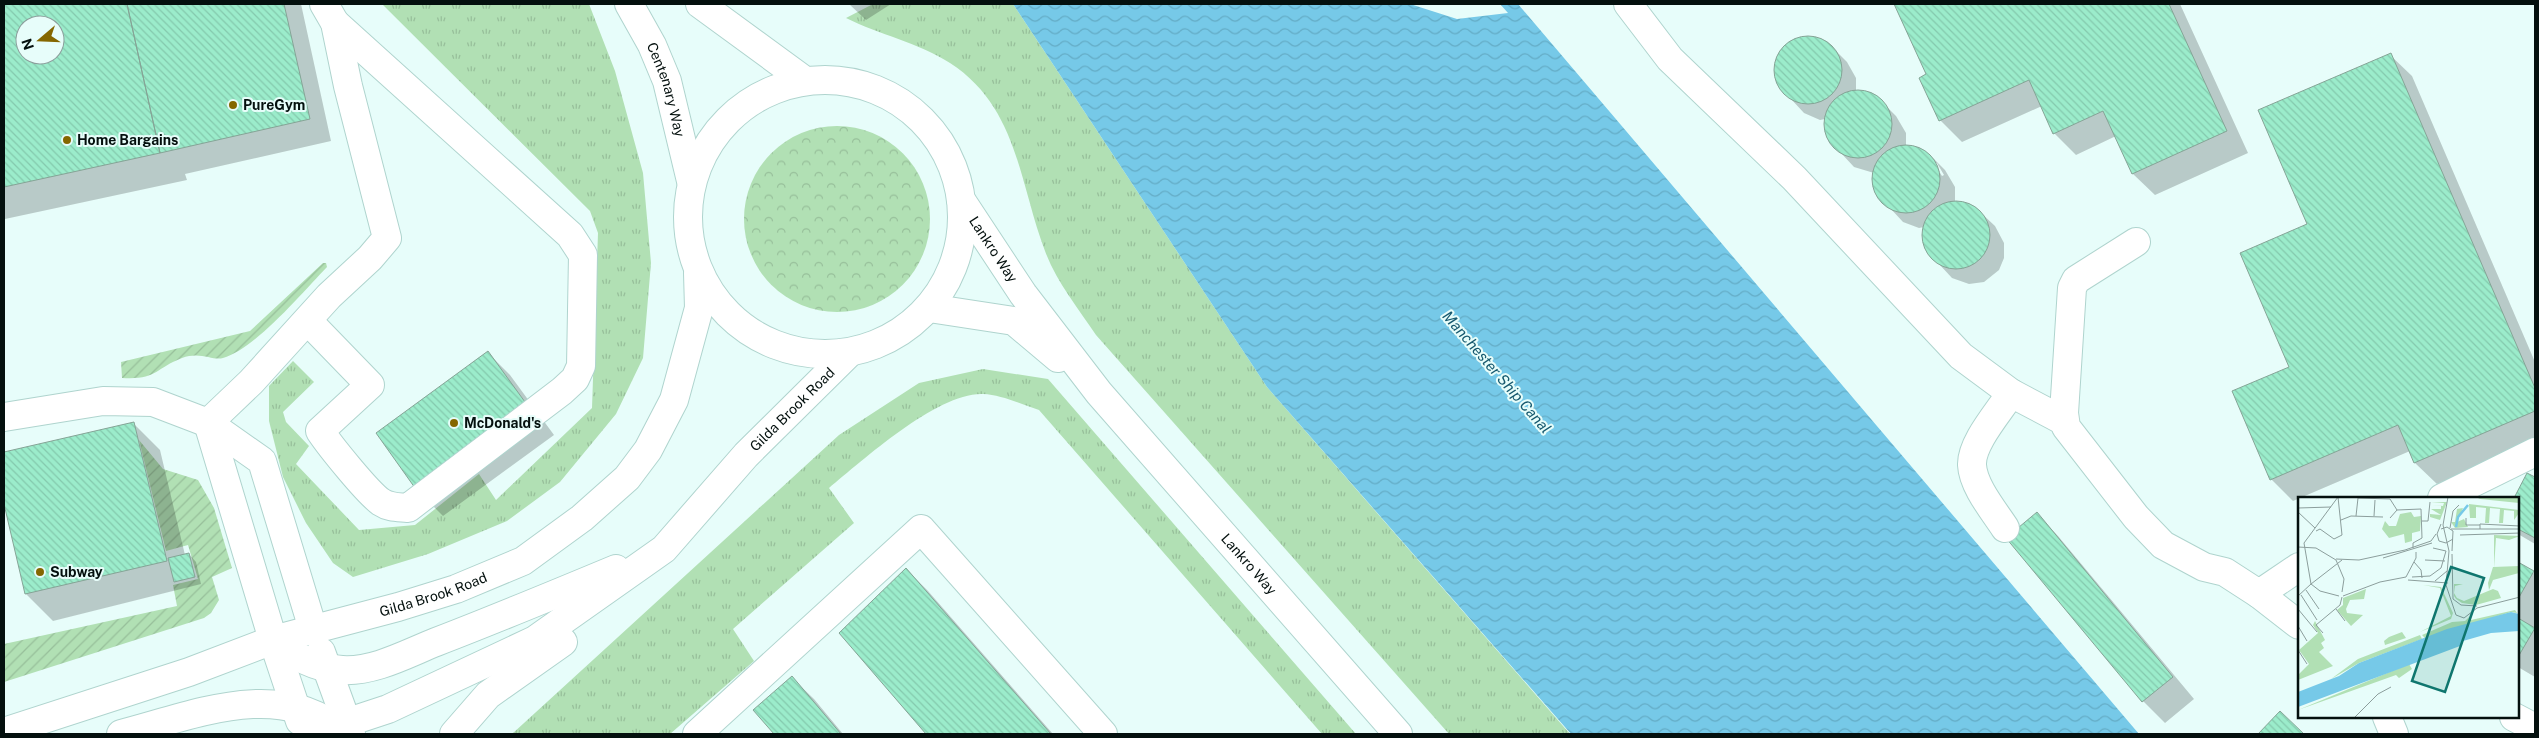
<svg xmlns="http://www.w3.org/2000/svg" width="2539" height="738" viewBox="0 0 2539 738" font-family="'Public Sans',sans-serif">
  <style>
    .grass { fill: url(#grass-tufts) }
    .forest { fill: url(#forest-crowns) }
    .garden { fill: url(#garden-furrows) }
    .water { fill: url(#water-waves) }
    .shadow { fill: #0003; fill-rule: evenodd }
    .building { fill: url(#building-back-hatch); stroke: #85a496; fill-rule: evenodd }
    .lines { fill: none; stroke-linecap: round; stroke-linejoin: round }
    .minor-casing { stroke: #afd4ce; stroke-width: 30 }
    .major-casing { stroke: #afd4ce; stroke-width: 30 }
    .minor { stroke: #fff; stroke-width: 28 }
    .major { stroke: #fff; stroke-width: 28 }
    .poi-dot { fill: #856700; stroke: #e7fdfa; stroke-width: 2 }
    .labels { text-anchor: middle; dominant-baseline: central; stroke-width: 4; stroke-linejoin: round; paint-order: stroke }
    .street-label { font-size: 14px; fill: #04100e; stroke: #e7fdfa }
    .poi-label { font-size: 14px; font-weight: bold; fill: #04100e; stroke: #e7fdfa; text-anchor: start }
    .water-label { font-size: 15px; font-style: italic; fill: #16596f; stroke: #e7fdfa }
    .inset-river { fill: none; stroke: #76c9e8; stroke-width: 2.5 }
    .inset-road { fill: none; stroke: #8c9e9c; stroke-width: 1 }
    .view { fill: #0f766e; fill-opacity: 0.15; stroke: #0f766e; stroke-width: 2.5 }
    .inset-edge { fill: none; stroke: #04100e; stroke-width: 2.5 }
  </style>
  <defs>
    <pattern id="grass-tufts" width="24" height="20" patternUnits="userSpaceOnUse" patternTransform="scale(1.25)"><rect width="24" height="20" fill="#b1e0b4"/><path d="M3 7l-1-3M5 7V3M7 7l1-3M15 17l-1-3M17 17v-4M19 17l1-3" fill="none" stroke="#97bf9a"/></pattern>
    <pattern id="forest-crowns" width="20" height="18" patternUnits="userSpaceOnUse" patternTransform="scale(1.25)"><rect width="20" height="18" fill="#b1e0b4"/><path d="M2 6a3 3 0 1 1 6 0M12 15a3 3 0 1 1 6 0" fill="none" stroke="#97bf9a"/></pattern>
    <pattern id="garden-furrows" width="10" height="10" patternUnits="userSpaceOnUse" patternTransform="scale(1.25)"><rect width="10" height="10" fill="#b1e0b4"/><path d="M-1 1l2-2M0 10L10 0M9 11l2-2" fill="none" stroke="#97bf9a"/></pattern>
    <pattern id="water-waves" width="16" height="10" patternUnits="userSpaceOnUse" patternTransform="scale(1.25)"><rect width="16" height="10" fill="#76c9e8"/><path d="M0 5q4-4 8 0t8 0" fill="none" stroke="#64acc6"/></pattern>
    <pattern id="building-back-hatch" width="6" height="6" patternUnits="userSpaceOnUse" patternTransform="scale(1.25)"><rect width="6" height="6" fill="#9beccb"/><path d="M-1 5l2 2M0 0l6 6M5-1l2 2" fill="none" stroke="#84c9ad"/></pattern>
  </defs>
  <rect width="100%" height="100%" fill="#e7fdfa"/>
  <path class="grass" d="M382 4H589L615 71 643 173 651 263 643 358 616 414 560 482 507 521 428 554 353 577 333 563 306 523 283 477 269 421V386L293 361 314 382 283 412 286 422 309 446 296 464 359 530 415 525 479 474 496 500 592 408 598 233 590 211Z
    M873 4H1013L1267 387 1570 734H1449L1096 335C1078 308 1056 281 1045 251 1019 183 1018 107 950 63 917 42 880 35 846 18Z
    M983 369 1048 379 1356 734H1322L1039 410C1021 404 1002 395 983 394 938 392 863 460 829 488L854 523 733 629 754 661 670 734H512L839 435 919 383Z"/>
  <path class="forest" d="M744 219a93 93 0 1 1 186 0a93 93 0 1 1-186 0Z"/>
  <path class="garden" d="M323 263H326L327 267C303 292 255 349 223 358 213 361 200 351 182 358 154 369 157 380 122 378L121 362 250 331Z
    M139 440 163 469 198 480 214 508 232 568 212 577 219 600 211 613 204 618 4 682V644L177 606 173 585 198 579 188 545 166 551Z"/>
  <path class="water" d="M1013 4H1410L1457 19 1508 13 1500 4H1518L2139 734H1571L1267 387Z"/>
  <path class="shadow" d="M4 4H301L331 141 185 174 187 180 5 219ZM25 25H55V55H25Z
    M849 4H891L866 20Z
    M1895 4H2180L2248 153 2155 195 2133 174 2116 136 2076 155 2054 133 2042 106 1962 142 1940 120 1928 75Z
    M1805 37 1817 38 1831 46 1847 62 1856 78V91L1867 92 1881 101 1896 116 1906 133V146L1916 147 1930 155 1945 170 1955 187V202L1965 203 1979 211 1995 226 2004 243V258L1999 270 1984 282 1969 284 1952 278 1926 250 1923 232 1924 227 1919 228 1903 222 1877 194 1874 173 1854 167 1828 139 1825 119 1820 120 1804 113 1778 85 1775 67 1780 52 1791 41ZM1934 163H1937L1944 175 1942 176Z
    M2390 55 2412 76 2535 362V442L2437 484 2415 463 2410 451 2293 501 2272 480 2234 392 2291 367 2309 225Z
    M488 353 510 375 554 435 443 516 421 494Z
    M133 423 160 450 185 555 189 554 196 562 201 584 53 621 26 594 4 499V454Z
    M2528 475 2535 479V544L2518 534V498H2515Z
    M2037 514 2058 536 2194 699 2165 723 2143 701 2008 538Z
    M2518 563 2535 574V677L2518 667Z
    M906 569 928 591 1053 734H927L840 633Z
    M792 678 814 699 843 734H775L755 710Z"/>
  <path class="building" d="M4 4H127L160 153 4 187ZM25 25H55V55H25Z
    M127 4H284L310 119 160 153Z
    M1894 4H2169L2227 131 2132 174 2103 111 2053 134 2029 80 1939 121 1919 78 1926 74Z
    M1774 70a34 34 0 1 1 68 0a34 34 0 1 1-68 0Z
    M2391 53 2535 388V411L2414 463 2398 425 2270 480 2232 391 2289 367 2240 253 2307 224 2258 110Z
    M1824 124a34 34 0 1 1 68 0a34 34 0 1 1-68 0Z
    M1872 179a34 34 0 1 1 68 0a34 34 0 1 1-68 0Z
    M1922 235a34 34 0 1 1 68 0a34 34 0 1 1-68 0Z
    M488 351 533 413 420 495 376 433Z
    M134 422 167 561 25 594 4 504V452Z
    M2527 473 2535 477V538L2518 529V498H2514Z
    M2037 512 2173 677 2142 702 2006 538Z
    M189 553 195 577 174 582 168 558Z
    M2518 562 2534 571 2518 599Z
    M906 568 1051 734H926L839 633Z
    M2518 618 2535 628 2518 657Z
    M792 676 841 734H774L753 710Z
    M2280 711 2304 734H2258Z"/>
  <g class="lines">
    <g class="minor-casing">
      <g id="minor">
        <path d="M1628 4 1670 59 1794 178 1961 356 2011 393 2064 421"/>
        <path id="s1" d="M961 200 1023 294 1099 393 1398 734"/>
        <path d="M2136 242 2076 280 2072 288 2064 413 2066 427 2136 517 2163 545 2204 567 2225 572 2259 594 2299 567"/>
        <path d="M929 308 1014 321 1058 358"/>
        <path d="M308 321 370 385 320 431C330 446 367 492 381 502 390 508 398 507 408 508L562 391 575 379 581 366 583 255 570 235 335 23"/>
        <path d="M4 417 103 401 153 402 208 423 262 461 313 629"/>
        <path d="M208 423 251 382 329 296 370 258 387 238 348 86 335 23 324 4"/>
        <path d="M208 423 273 640"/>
        <path d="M2442 498 2535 452"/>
        <path d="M2005 528C1994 511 1973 486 1972 465 1971 443 1999 412 2011 393"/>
        <path d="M2259 594 2299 625"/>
        <path d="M2387 717 2394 734"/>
        <path d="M2514 717 2535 728"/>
        <path d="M697 734 921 529 1103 734"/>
      </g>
    </g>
    <g class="major-casing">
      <g id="major">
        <path id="s2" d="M629 4 652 45 667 81 691 181"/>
        <path d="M700 4 804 80"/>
        <circle cx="825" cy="217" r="137"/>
        <path d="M273 640C294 656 315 668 342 670 374 672 406 654 436 642 496 619 556 594 616 569"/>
        <path d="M273 640 300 721"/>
        <path d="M321 652 351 734"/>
        <path id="s3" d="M4 732 189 672 273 640 398 607 456 589 523 561 582 518 627 478 648 450 674 400 699 308 698 273"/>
        <path d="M121 734C192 716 279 677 343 733"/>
        <path id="s4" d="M312 734 388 709 535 640 664 549 746 455 849 353"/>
        <path d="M454 734 488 695 563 642"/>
      </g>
    </g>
    <use href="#minor" class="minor"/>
    <use href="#major" class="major"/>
  </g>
  <g class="poi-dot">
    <circle cx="233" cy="105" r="5"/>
    <circle cx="67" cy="140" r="5"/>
    <circle cx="454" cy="423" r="5"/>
    <circle cx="40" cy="572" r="5"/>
  </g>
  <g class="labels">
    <g class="street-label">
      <text stroke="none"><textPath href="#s2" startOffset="94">Centenary Way</textPath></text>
      <text stroke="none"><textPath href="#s1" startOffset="59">Lankro Way</textPath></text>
      <text stroke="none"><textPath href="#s4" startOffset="590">Gilda Brook Road</textPath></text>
      <text stroke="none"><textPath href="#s1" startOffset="465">Lankro Way</textPath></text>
      <text stroke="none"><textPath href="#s3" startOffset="451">Gilda Brook Road</textPath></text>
    </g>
    <g class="poi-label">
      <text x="243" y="105">PureGym</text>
      <text x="77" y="140">Home Bargains</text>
      <text x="464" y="423">McDonald's</text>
      <text x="50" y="572">Subway</text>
    </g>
    <g class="water-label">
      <text transform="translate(1497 372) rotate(49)">Manchester Ship Canal</text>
    </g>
  </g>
  <g transform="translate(2298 497)">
    <rect width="221" height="221" fill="#e7fdfa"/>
    <path d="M178 0H221V6L182 2ZM156 87H165L157 89 156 96 159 101 166 104 195 92 200 94 203 101 178 108 164 106 158 102 156 99ZM125 88 143 90 155 116 153 122 122 135 153 119 142 91ZM68 92 66 102 52 103 48 112 49 116 65 118 53 129 39 113 45 108V101ZM217 113 219 116 213 115 127 141 124 138 154 125 167 124 172 119 173 123ZM17 124 27 143 23 146 26 151 21 155 35 169 0 183V178L11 167 1 153 20 136 15 128ZM104 135 108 141 87 148 86 144 91 140ZM122 138 124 142 61 166 33 182 60 162Z" fill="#b1e0b4"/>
    <path d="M221 69V76L195 83 191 93 190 86 195 70ZM111 167 114 172 101 181 98 178 0 213Z" fill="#b1e0b4"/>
    <path d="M113 15 116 20 123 19 122 34 114 36V44L107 46 106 37 91 41 84 32 87 24 91 29H98L102 17Z" fill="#b1e0b4"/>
    <path d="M133 5H149L142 23 132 20V17L143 18 133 12H143V9L133 8 145 9 146 6ZM171 7 221 13V16L216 23V14L206 13 205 26H201L202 12 192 11 191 26H187L188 11 178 10V21H172ZM165 11 159 25 166 22 170 30 157 31 153 25H157L159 12ZM196 38 222 39 211 43 198 41 196 71Z" fill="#b1e0b4"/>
    <path d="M213 115 221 117V134L193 136 165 144 162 149 0 210V195L41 179 61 166 149 132Z" fill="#76c9e8"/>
    <path class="inset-river" d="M158 30 160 20 170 8"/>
    <path class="inset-road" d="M150 0 145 28 151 54 148 88 158 118 166 121 179 111 222 100M0 11 33 10M99 13 123 12 124 41 115 46V51M0 15 17 31M58 19 60 1 92 2 99 13 92 21M76 19 77 3M168 21V28H182M43 23 53 19 85 20M124 24H130L132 5M143 27 139 37 141 44 148 46 155 42M152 31 155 14 161 8M143 32 149 30 155 34 154 54M153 32H222M182 32V27L222 29M18 34 22 32 36 42 44 38 40 0M162 38 222 36M0 50 18 51 38 63 46 82 44 95M154 57 155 102 163 108 179 109M85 61 134 46M38 62 61 63 107 53 133 44 138 37M127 63 147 64M116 65 123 73 124 81M108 80 118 61V55M114 80 132 79 143 71 148 54 135 51M110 83 150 86M137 84 149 74M13 87 44 63M13 87 6 46 40 0M13 87 22 94 41 99M8 93 21 112M3 98 19 123M0 99 13 87M45 99 82 85 108 80M0 112 19 135M38 112 47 124M0 129 9 144M25 136 18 128 42 108 44 100M0 153 9 167M56 221 80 197 93 190M173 221H192"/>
    <path class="view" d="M153 70 186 81 147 195 114 184Z"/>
    <rect width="221" height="221" class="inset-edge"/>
  </g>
  <rect width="2539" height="738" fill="none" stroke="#04100e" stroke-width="10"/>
  <g transform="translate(40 40) rotate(251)"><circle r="24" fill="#e7fdfa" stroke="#8c9e9c"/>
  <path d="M0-4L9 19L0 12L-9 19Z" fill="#856700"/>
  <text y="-8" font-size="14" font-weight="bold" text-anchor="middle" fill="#04100e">N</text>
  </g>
</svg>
